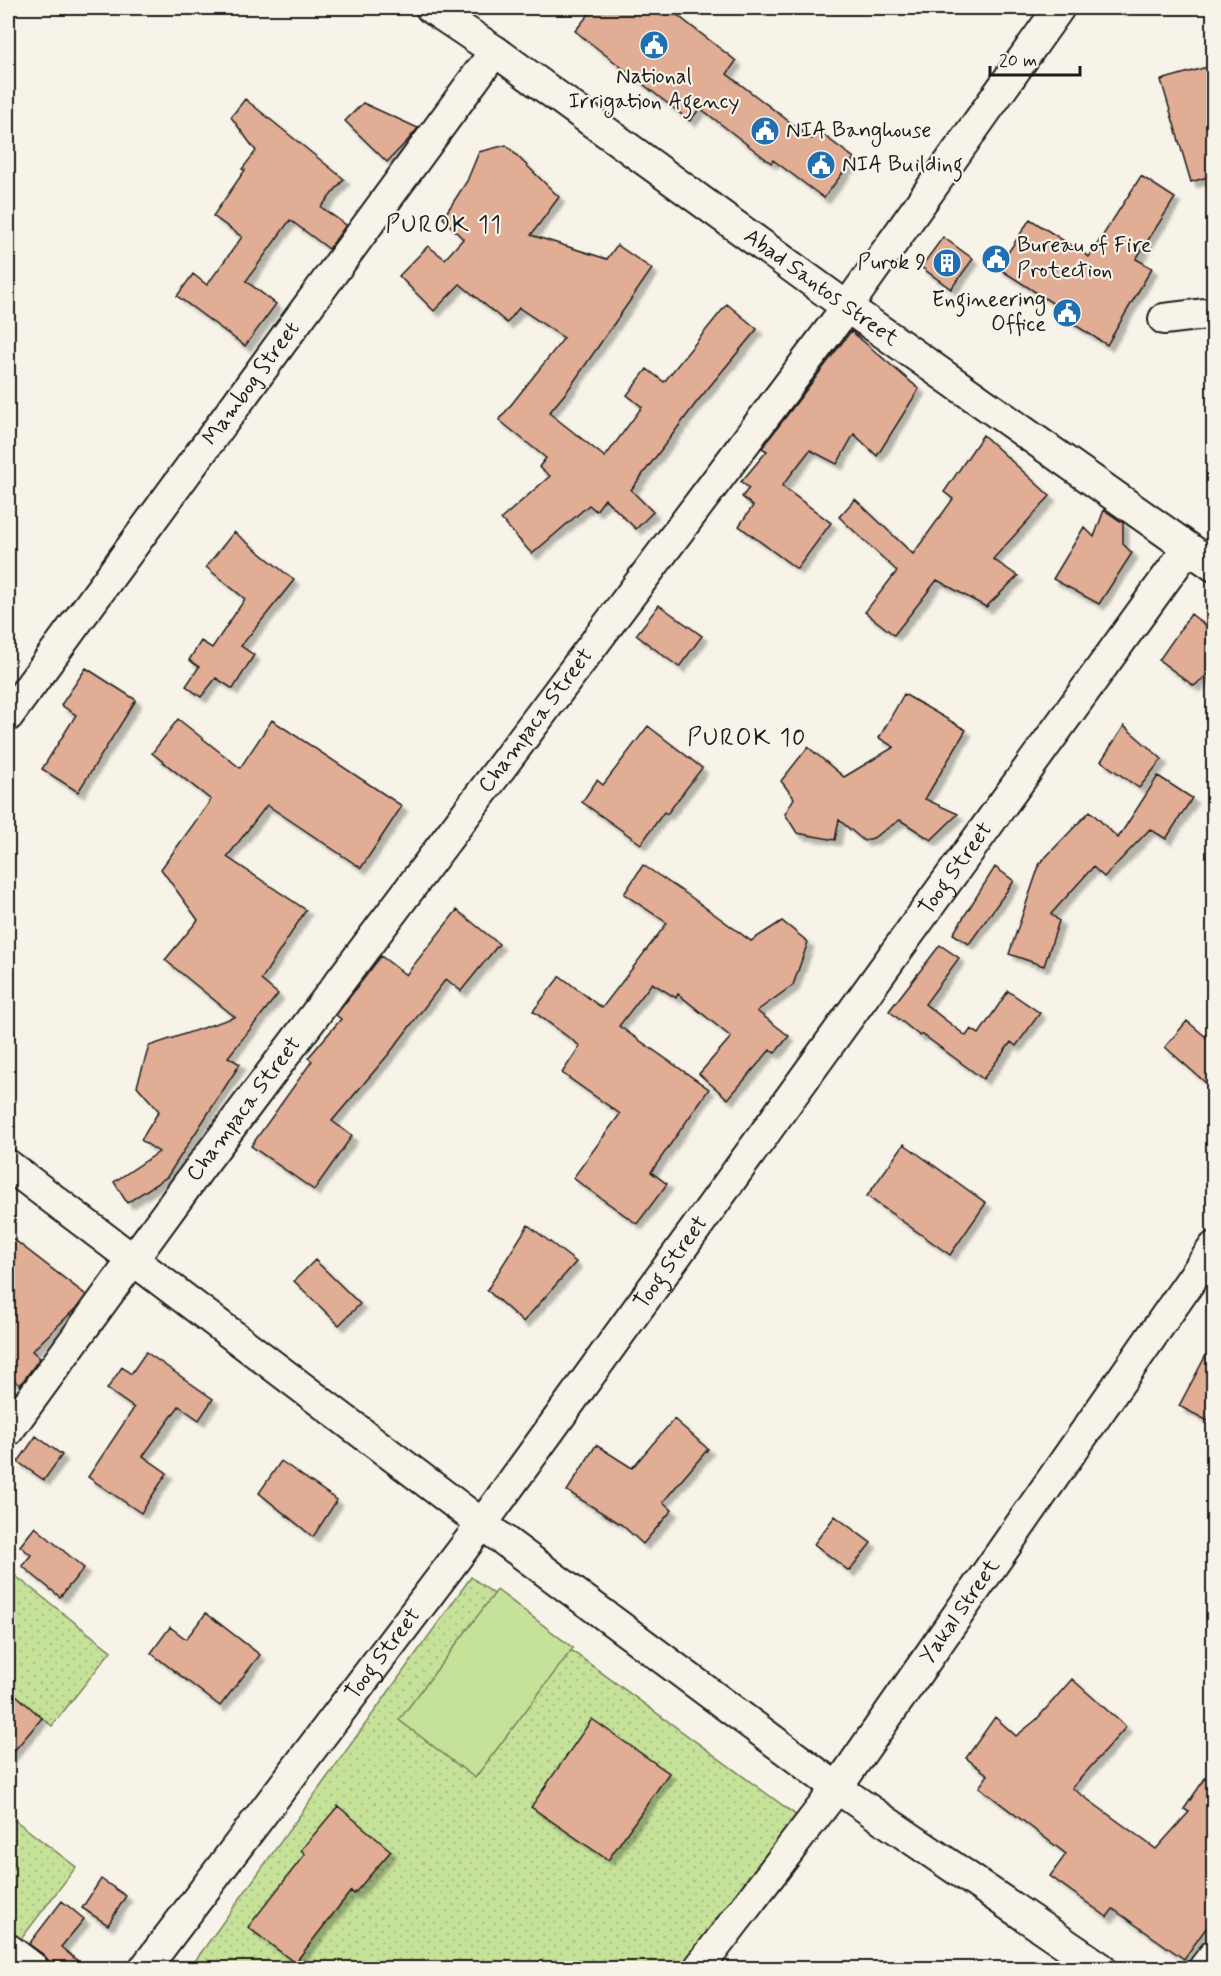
<svg xmlns="http://www.w3.org/2000/svg" width="1221" height="1976" viewBox="0 0 1221 1976" font-family="Mynerve,sans-serif">
  <style>
    .grass { fill: url(#grass-dots); stroke: #717f5a; stroke-width: 1.5 }
    .pitch { fill: #c6e299; stroke: #717f5a; stroke-width: 1.5 }
    .building { fill: #e1ad95; stroke: #1c1c1c; stroke-width: 1.5; filter: url(#shadow) }
    .lines { fill: none; stroke-linecap: round; stroke-linejoin: round }
    .minor-casing { stroke: #1c1c1c; stroke-width: 34 }
    .minor { stroke: #f7f3e8; stroke-width: 30 }
    .labels { text-anchor: middle; dominant-baseline: central; stroke-width: 4.5; stroke-linejoin: round; paint-order: stroke }
    .poi-label { font-size: 22px; fill: #1c1c1c; stroke: #f7f3e8; text-anchor: start }
    .street-label { font-size: 22px; fill: #1c1c1c; stroke: #f7f3e8 }
    .neighbourhood-label { font-size: 24px; letter-spacing: 1.5px; fill: #1c1c1c; stroke: #f7f3e8 }
  </style>
  <defs>
    <pattern id="grass-dots" width="8" height="8" patternUnits="userSpaceOnUse" patternTransform="scale(1.5)"><rect width="8" height="8" fill="#c6e299"/><path d="M2 2h.1M6 6h.1" fill="none" stroke="#aac183" stroke-width="1.8" stroke-linecap="round"/></pattern>
    <filter id="shadow"><feDropShadow dx="5.5" dy="5.5" stdDeviation="1.5" flood-color="#0004"/></filter>
  </defs>
  <rect width="100%" height="100%" fill="#f7f3e8"/>
  <filter id="ink" filterUnits="userSpaceOnUse"><feTurbulence type="fractalNoise" baseFrequency=".0167" numOctaves="2"/><feDisplacementMap in="SourceGraphic" scale="12" xChannelSelector="R" yChannelSelector="G"/><feConvolveMatrix kernelMatrix="1 2 1 2 8 2 1 2 1" color-interpolation-filters="sRGB"/></filter>
  <g filter="url(#ink)">
    <path class="grass" d="M8 1570 111 1651 52 1726 8 1691Z
      M471 1577 804 1821 691 1968H190Z
      M8 1815 76 1867 15 1947 8 1941Z"/>
    <path class="pitch" d="M497 1590 573 1648 475 1778 399 1720Z"/>
    <path class="building" d="M594 8H668L736 61 727 74 812 139 818 131 854 158 824 198 773 160 771 163 700 108 690 121 575 31Z
      M1214 65V175L1191 182 1161 80Z
      M245 99 344 179 321 207 346 225 329 249 290 220 246 281 276 304 245 346 177 296 193 274 207 285 242 237 213 216 245 170 242 169 256 151 231 117Z
      M363 103 418 128 409 139 387 162 345 121Z
      M506 145 559 197 531 235 607 259 617 245 652 269 568 390 549 413 605 457 642 407 627 395 647 369 664 382 727 304 757 329 696 403 631 490 653 512 636 529 605 499 596 511 589 505 532 554 501 519 550 476 539 467 546 458 499 420 564 338 519 308 507 323 460 284 434 311 399 276 428 246 445 259 463 239 443 218 467 181 479 152Z
      M1141 176 1175 198 1136 259 1152 268 1107 345 1062 317 1065 311 998 268 1030 219 1089 257Z
      M943 237 973 259 951 289 921 267Z
      M851 331 919 389 877 456 854 434 837 464 810 450 782 486 831 523 797 569 739 526 753 506 742 497 749 488 741 482 767 451 762 448Z
      M983 435 1050 496 993 559 1018 576 986 607 937 580 894 635 865 612 897 571 839 517 855 499 913 554 953 499 944 492Z
      M1104 510 1123 523V544L1132 553 1099 604 1053 579 1084 527 1094 537Z
      M234 532 294 580 241 646 254 655 233 689 216 678 201 697 186 686 199 667 189 660 201 641 212 648 245 599 206 567Z
      M659 605 702 636 679 667 636 635Z
      M1191 614 1214 632V669L1194 686 1159 660Z
      M86 668 136 700 78 792 42 769 76 715 61 705Z
      M904 694 966 730 925 799 958 814 931 840 900 820 873 838 864 841 839 820 835 840 797 833 785 814 794 798 781 781 808 747 844 777 894 747 879 738Z
      M178 719 240 768 272 720 402 806 361 868 267 805 227 857 306 910 261 980 278 994 228 1057 240 1064 167 1177 127 1203 114 1182 159 1152 141 1140 159 1111 137 1086 149 1046 235 1017 165 960 198 920 161 869 211 800 152 753Z
      M648 726 702 768 667 814 664 812 641 844 582 802 597 780 603 785Z
      M1124 726 1162 759 1139 788 1101 761Z
      M1158 776 1192 798 1166 839 1150 829 1104 877 1093 867 1051 914 1059 921 1044 966 1009 954 1040 863 1090 811 1118 838Z
      M643 865 691 897 751 941 782 921 808 942 793 985 757 1011 789 1036 775 1053 770 1050 728 1099 699 1074 731 1037 678 994 676 998 652 983 619 1026 709 1089 651 1172 667 1184 637 1224 573 1178 620 1114 562 1073 580 1046 533 1011 560 976 602 1008 667 923 624 894Z
      M995 867 1014 881 969 944 953 934Z
      M457 910 499 944 461 991 446 979 388 1055 332 1121 352 1136 314 1190 251 1146 312 1061 308 1058 341 1019 336 1015 381 956 406 975Z
      M940 945 959 958 925 1004 966 1036 971 1029 979 1034 1008 991 1040 1013 1016 1046 1011 1042 983 1079 922 1034 920 1036 889 1011Z
      M1187 1021 1214 1044V1090L1165 1047Z
      M904 1144 986 1203 950 1255 867 1196Z
      M528 1225 576 1262 523 1322 487 1290Z
      M8 1235 86 1295 78 1306 32 1351 40 1358 20 1385 8 1376Z
      M315 1260 360 1304 339 1325 294 1281Z
      M1214 1340V1424L1179 1406Z
      M146 1352 213 1399 199 1420 179 1406 143 1456 167 1473 141 1513 88 1477 134 1408 107 1389 122 1367 131 1374Z
      M674 1419 708 1449 663 1502 672 1510 643 1544 622 1525 567 1491 596 1445 632 1468Z
      M36 1436 62 1455 44 1480 18 1462Z
      M281 1461 337 1500 313 1537 259 1493Z
      M835 1516 871 1543 849 1571 814 1544Z
      M35 1527 84 1568 60 1597 22 1566 31 1555 20 1546Z
      M206 1613 260 1655 220 1706 151 1653 170 1627 186 1639Z
      M1072 1679 1126 1727 1072 1788 1156 1849 1189 1812 1184 1809 1214 1765V1917L1184 1959 1113 1909 1107 1917 1050 1876 1066 1854 979 1787 988 1775 966 1758 995 1717 1016 1736 1036 1720Z
      M8 1688 42 1718 8 1758Z
      M592 1719 669 1773 608 1860 531 1807Z
      M338 1806 391 1851 354 1894 351 1891 295 1963 248 1927 305 1854 301 1850Z
      M101 1879 126 1896 108 1925 82 1908Z
      M62 1901 84 1919 61 1947 86 1968H50L49 1961 44 1955 29 1944Z"/>
    <g class="lines">
      <g class="minor-casing">
        <g id="minor">
          <path id="s1" d="M431 8 495 51 847 307 1214 566"/>
          <path d="M1164 319 1214 313"/>
          <path id="s2" d="M8 716 495 51"/>
          <path d="M8 1165 482 1524 837 1788 1101 1968"/>
          <path id="s3" d="M8 1431 199 1169 847 307 1059 8"/>
          <path d="M8 1949 33 1968"/>
          <path id="s4" d="M145 1968 482 1524 1188 548"/>
          <path id="s5" d="M699 1968 837 1788 1214 1247"/>
          <path d="M1204 1968 1214 1955"/>
        </g>
      </g>
      <use href="#minor" class="minor"/>
    </g>
  </g>
  <defs>
    <g id="civic-disc" transform="scale(1.5)"><circle r="9.5" fill="#1f6fb2" stroke="#f7f3e8"/><path d="M-.6-6.5H3V-4.5H.6V-3L4-1V1h2V6H-6V1h2V-1L-.6-3ZM-1.2 2.5V6h2.4V2.5Z" fill="#fff"/></g>
    <g id="building-disc" transform="scale(1.5)"><circle r="9.5" fill="#1f6fb2" stroke="#f7f3e8"/><path d="M-4-6H4V6H1V3H-1V6H-4ZM-2.5-4.3h1.7v1.8h-1.7ZM.8-4.3h1.7v1.8H.8ZM-2.5-1h1.7V.8h-1.7ZM.8-1h1.7V.8H.8Z" fill="#fff"/></g>
  </defs>
  <g fill-rule="evenodd">
    <use href="#civic-disc" x="654" y="45"/>
    <use href="#civic-disc" x="765" y="131"/>
    <use href="#civic-disc" x="821" y="165"/>
    <use href="#civic-disc" x="996" y="259"/>
    <use href="#building-disc" x="947" y="263"/>
    <use href="#civic-disc" x="1067" y="313"/>
  </g>
  <g class="labels">
    <g class="poi-label">
      <text x="654" y="77" text-anchor="middle">National<tspan x="654" dy="25">Irrigation Agency</tspan></text>
      <text x="786" y="131">NIA Banghouse</text>
      <text x="842" y="165">NIA Building</text>
      <text x="1017" y="246">Bureau of Fire<tspan x="1017" dy="25">Protection</tspan></text>
      <text x="926" y="263" text-anchor="end">Purok 9</text>
      <text x="1046" y="300" text-anchor="end">Engineering<tspan x="1046" dy="25">Office</tspan></text>
    </g>
    <g class="street-label">
      <text stroke="none"><textPath href="#s1" startOffset="480">Abad Santos Street</textPath></text>
      <text stroke="none"><textPath href="#s2" startOffset="412">Mambog Street</textPath></text>
      <text stroke="none"><textPath href="#s3" startOffset="885">Champaca Street</textPath></text>
      <text stroke="none"><textPath href="#s4" startOffset="1366">Toog Street</textPath></text>
      <text stroke="none"><textPath href="#s3" startOffset="399">Champaca Street</textPath></text>
      <text stroke="none"><textPath href="#s4" startOffset="880">Toog Street</textPath></text>
      <text stroke="none"><textPath href="#s5" startOffset="442">Yakal Street</textPath></text>
      <text stroke="none"><textPath href="#s4" startOffset="394">Toog Street</textPath></text>
    </g>
    <g class="neighbourhood-label">
      <text x="444" y="225">PUROK 11</text>
      <text x="747" y="738">PUROK 10</text>
    </g>
  </g>
  <rect width="1221" height="1976" fill="none" stroke="#f7f3e8" stroke-width="30"/>
  <rect x="15" y="15" width="1191" height="1946" fill="none" stroke="#1c1c1c" stroke-width="2" filter="url(#ink)"/>
  <path d="M990 66v9h90v-9" fill="none" stroke="#1c1c1c" stroke-width="3"/>
  <text x="999" y="66" font-size="18" fill="#1c1c1c" stroke="#f7f3e8" stroke-width="4.5" paint-order="stroke">20 m</text>
</svg>
